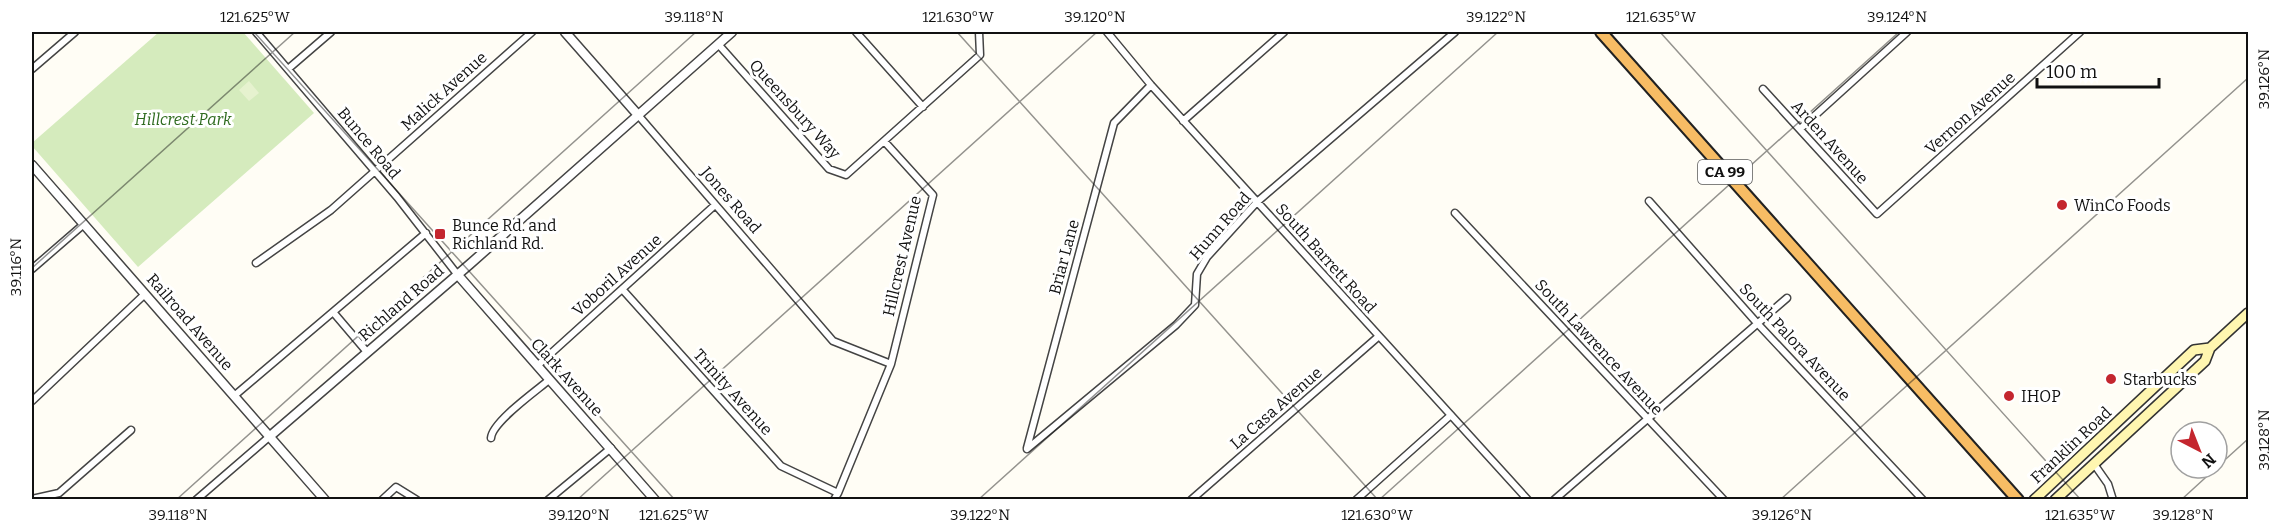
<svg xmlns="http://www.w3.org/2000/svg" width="2280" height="531" viewBox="0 0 2280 531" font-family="Bitter,serif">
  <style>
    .green { fill: #d5ebbd }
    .pitch { fill: #e6f2cf }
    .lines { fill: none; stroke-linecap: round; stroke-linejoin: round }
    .minor-casing { stroke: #444; stroke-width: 9 }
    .tertiary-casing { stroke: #444; stroke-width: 11 }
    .secondary-casing { stroke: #333; stroke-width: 12 }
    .trunk-casing { stroke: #222; stroke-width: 14 }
    .minor { stroke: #fff; stroke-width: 6 }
    .tertiary { stroke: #fff; stroke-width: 8 }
    .secondary { stroke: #fff6b0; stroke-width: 9 }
    .trunk { stroke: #f7bc64; stroke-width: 10 }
    .ticks { fill: none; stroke: #111; stroke-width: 1.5; stroke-opacity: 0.45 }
    .poi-dot { fill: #c4262e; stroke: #fff; stroke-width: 2 }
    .labels { text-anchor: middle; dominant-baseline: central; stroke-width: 6; stroke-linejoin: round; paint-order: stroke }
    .shield { fill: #fff; stroke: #585858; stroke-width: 1.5 }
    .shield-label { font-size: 15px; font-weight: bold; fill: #111 }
    .street-label { font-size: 16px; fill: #111; stroke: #fff }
    .park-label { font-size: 16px; font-style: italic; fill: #2f6b1f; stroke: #fff }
    .poi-label { font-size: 16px; fill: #111; stroke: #fff; text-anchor: start }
    .neatline { fill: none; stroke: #111; stroke-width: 2 }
    .ticks-label { font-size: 15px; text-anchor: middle; fill: #111 }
  </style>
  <rect width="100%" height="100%" fill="#fffdf5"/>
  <path class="green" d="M159 32H243L314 113 138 267 32 146V143Z"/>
  <path class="pitch" d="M249 81 259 93 249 101 239 90Z"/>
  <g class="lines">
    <g class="minor-casing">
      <path id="minor" d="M256 32 397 197 457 274
        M856 32 923 107
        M1107 32 1151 85 1528 500
        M718 44 829 169 846 175 980 55 979 32
        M32 69 75 32
        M288 69 331 32
        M1763 89 1877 214 2080 32
        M638 115 833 341 891 364
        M1183 121 1284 32
        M1800 129 1907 32
        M1649 201 1757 323 1923 500
        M1455 213 1724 500
        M256 263 331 210 532 32
        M32 269 84 224
        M622 289 781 466 838 493
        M333 312 367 352
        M537 366 715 205
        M234 396 426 233
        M32 401 145 294
        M491 438C492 422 536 391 549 380
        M1027 448 1114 123 1151 85
        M1027 449 1176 325 1195 305 1197 274 1207 257 1257 202 1455 32
        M2094 464 2108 484 2113 500
        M32 499 59 493 131 430
        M196 500 269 437
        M382 500 396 487 417 500
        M548 500 611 448
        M834 500 838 493 891 364 933 195 884 141
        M1191 500 1379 336
        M1356 500 1451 415
        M1554 500 1787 298"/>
    </g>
    <g class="tertiary-casing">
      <path id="tertiary" d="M565 32 638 115
        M32 165 325 500
        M457 274 655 500
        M269 437 470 264 732 32"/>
    </g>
    <g class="secondary-casing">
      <path id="secondary" d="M2034 500 2194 350 2210 348
        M2055 500 2205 361 2210 348 2248 313"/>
    </g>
    <g class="trunk-casing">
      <path id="trunk" d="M1601 32 2018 500"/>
    </g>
    <use href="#minor" class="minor"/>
    <use href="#tertiary" class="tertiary"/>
    <use href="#secondary" class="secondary"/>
    <use href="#trunk" class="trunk"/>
  </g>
  <path class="ticks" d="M254 32 675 500M957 32 1378 500M1660 32 2081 500M32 268 295 32M2217 467 2248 439M176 500 696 32M577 500 1097 32M978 500 1498 32M1379 500 1899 32M1780 500 2248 78M2181 500 2216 468"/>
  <g class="poi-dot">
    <circle cx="2062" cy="205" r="6"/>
    <rect x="434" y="228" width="12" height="12" rx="3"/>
    <circle cx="2111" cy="379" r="6"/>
    <circle cx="2009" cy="396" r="6"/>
  </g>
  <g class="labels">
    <rect class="shield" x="1698" y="160" width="54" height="24" rx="4.5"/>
    <g class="shield-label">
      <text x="1725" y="172">CA 99</text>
    </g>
    <g class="street-label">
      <text transform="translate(444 91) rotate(-42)">Malick Avenue</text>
      <text transform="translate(795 109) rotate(48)">Queensbury Way</text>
      <text transform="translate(1970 113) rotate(-42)">Vernon Avenue</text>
      <text transform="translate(1830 142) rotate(48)">Arden Avenue</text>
      <text transform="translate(369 143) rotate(50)">Bunce Road</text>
      <text transform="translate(731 200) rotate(49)">Jones Road</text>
      <text transform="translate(1220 226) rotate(-49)">Hunn Road</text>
      <text transform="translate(902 256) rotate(-77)">Hillcrest Avenue</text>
      <text transform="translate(1064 257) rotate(-75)">Briar Lane</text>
      <text transform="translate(1326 258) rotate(48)">South Barrett Road</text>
      <text transform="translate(617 275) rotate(-42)">Voboril Avenue</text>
      <text transform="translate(401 303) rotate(-41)">Richland Road</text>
      <text transform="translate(190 322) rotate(49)">Railroad Avenue</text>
      <text transform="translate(1795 342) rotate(47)">South Palora Avenue</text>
      <text transform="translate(1599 347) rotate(47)">South Lawrence Avenue</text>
      <text transform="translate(567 377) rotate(48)">Clark Avenue</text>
      <text transform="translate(733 392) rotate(48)">Trinity Avenue</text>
      <text transform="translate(1276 408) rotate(-41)">La Casa Avenue</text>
      <text transform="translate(2071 445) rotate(-43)">Franklin Road</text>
    </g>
    <g class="park-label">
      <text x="183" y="119">Hillcrest Park</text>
    </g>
    <g class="poi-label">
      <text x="2074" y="205">WinCo Foods</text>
      <text x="452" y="225">Bunce Rd. and<tspan x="452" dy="18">Richland Rd.</tspan></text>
      <text x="2123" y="379">Starbucks</text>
      <text x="2021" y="396">IHOP</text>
    </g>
  </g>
  <rect width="2280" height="531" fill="none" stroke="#ffffff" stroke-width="66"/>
  <g transform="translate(2199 450) rotate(138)"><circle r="28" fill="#ffffff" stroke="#a0a0a0" stroke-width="1.5"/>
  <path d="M0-4.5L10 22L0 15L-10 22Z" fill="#c4262e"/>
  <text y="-9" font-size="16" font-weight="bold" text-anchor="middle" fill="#111111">N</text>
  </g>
  <path d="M2037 78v9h122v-9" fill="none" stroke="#111111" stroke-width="3"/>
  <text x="2046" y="78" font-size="18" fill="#111111" stroke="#ffffff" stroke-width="4.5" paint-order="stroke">100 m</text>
  <rect x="33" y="33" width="2214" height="465" class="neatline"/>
  <g class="ticks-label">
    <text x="255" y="22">121.625°W</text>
    <text x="694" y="22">39.118°N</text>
    <text x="958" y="22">121.630°W</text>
    <text x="1095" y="22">39.120°N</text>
    <text x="1496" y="22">39.122°N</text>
    <text x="1661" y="22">121.635°W</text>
    <text x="1897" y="22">39.124°N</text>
    <text transform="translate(2264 79) rotate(-90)" y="5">39.126°N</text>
    <text transform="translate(16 267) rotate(-90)" y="5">39.116°N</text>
    <text transform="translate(2264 440) rotate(-90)" y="5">39.128°N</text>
    <text x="178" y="520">39.118°N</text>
    <text x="579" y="520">39.120°N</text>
    <text x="674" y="520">121.625°W</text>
    <text x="980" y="520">39.122°N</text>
    <text x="1377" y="520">121.630°W</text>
    <text x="1782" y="520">39.126°N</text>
    <text x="2080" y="520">121.635°W</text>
    <text x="2183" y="520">39.128°N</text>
  </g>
</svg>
